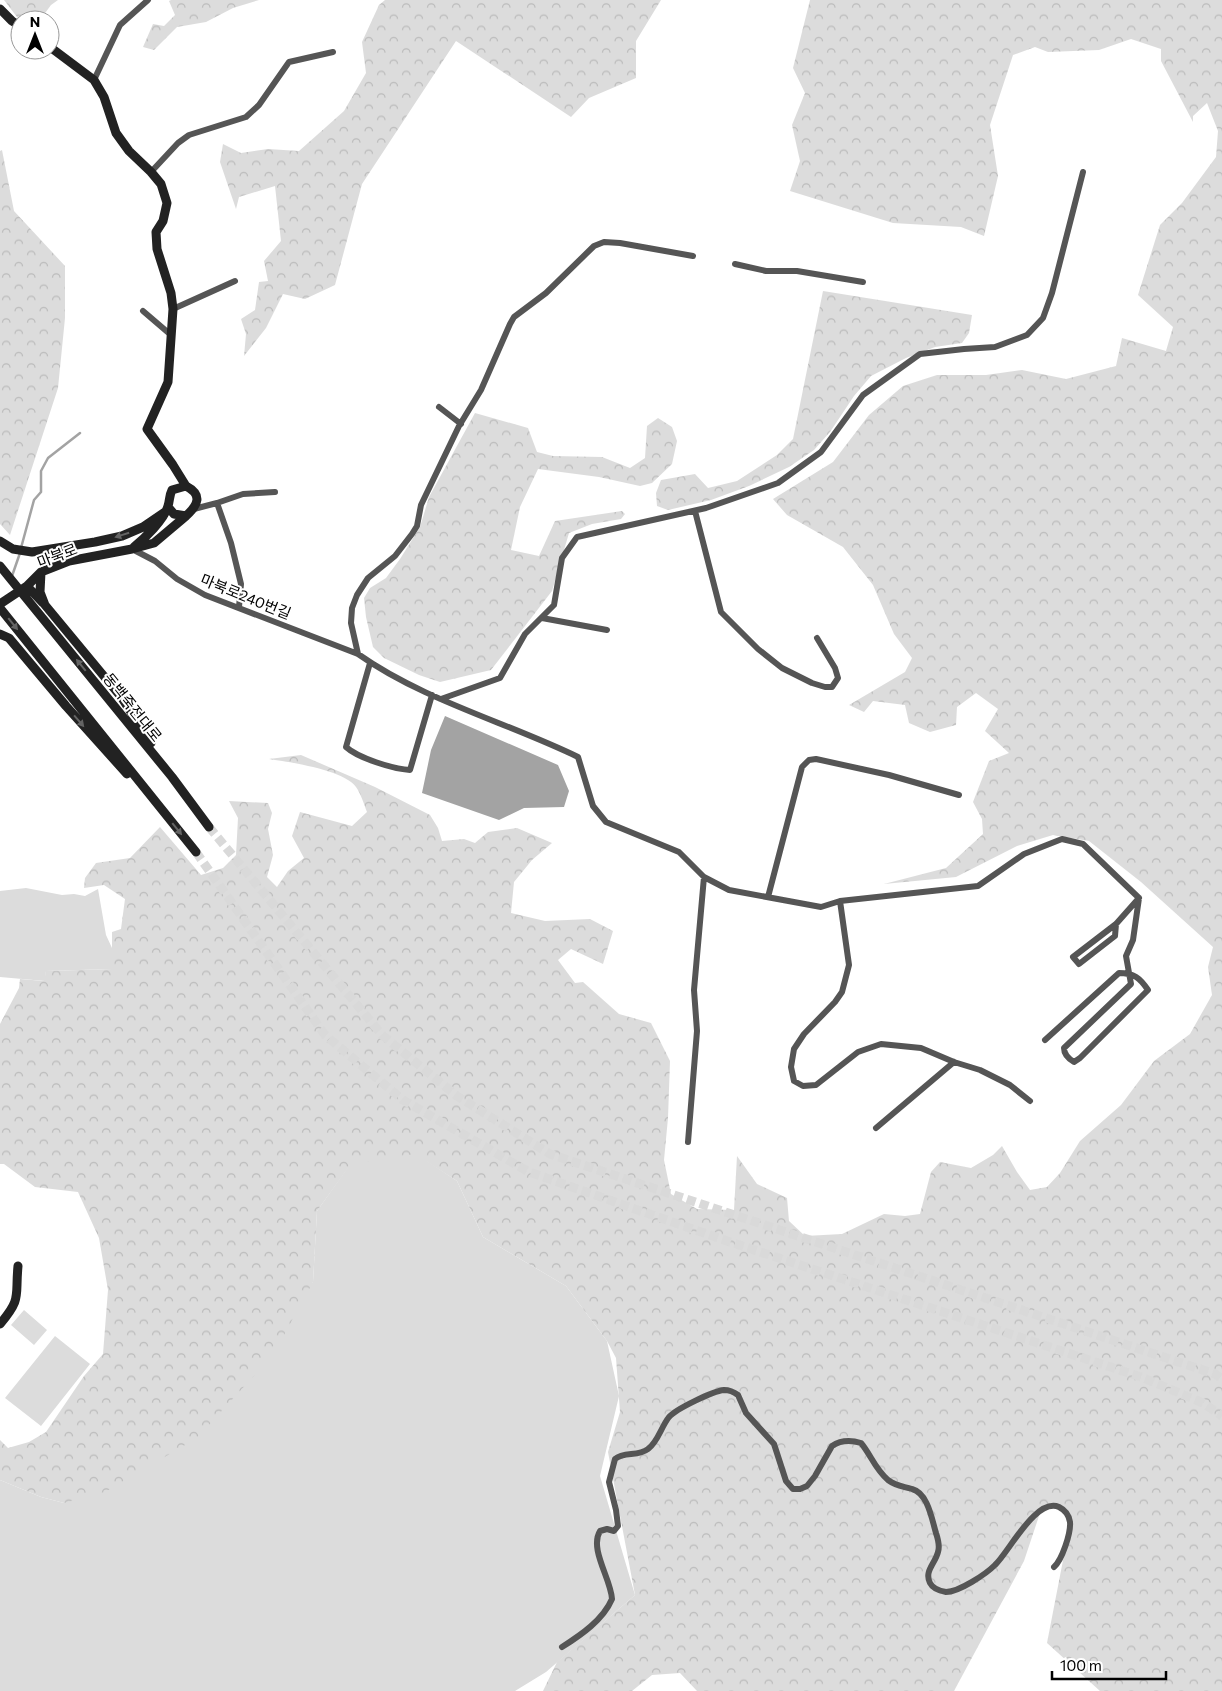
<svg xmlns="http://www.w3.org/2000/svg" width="1222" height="1691" viewBox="0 0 1222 1691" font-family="Commissioner,'Noto Sans KR',sans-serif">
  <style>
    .grass { fill: #dcdcdc }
    .forest { fill: url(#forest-crowns) }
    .water { fill: #a3a3a3 }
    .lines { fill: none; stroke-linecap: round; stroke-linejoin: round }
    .stream { stroke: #a3a3a3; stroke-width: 2.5 }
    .secondary-tunnel { stroke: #d9d9d9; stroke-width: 9; stroke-dasharray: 9 4.5; stroke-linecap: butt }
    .street { stroke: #555; stroke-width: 6 }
    .secondary { stroke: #222; stroke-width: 9 }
    .oneway { fill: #646464 }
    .labels { text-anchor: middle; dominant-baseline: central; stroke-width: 4; stroke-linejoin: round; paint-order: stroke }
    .street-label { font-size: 15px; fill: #000; stroke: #fff }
  </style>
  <defs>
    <pattern id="forest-crowns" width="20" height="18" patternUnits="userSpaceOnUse" patternTransform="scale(1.25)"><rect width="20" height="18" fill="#dcdcdc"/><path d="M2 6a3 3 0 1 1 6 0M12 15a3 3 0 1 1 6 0" fill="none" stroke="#bbb"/></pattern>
  </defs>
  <rect width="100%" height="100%" fill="#fff"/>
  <path class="grass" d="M26 888 62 895 74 894 85 896 98 889 106 935 112 948V969L46 971 45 981 0 977V891Z
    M415 1153 457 1181 483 1237 566 1286 607 1341 619 1396 600 1476 635 1595 546 1672 515 1691H0V1480L41 1497 64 1503 313 1282 317 1211 351 1163Z
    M24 1310 47 1330 34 1345 11 1325Z
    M55 1336 90 1364 41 1426 5 1398Z"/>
  <path class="forest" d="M4 0H58L51 5 40 20 20 21Z
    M171 0H259L233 8 206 22 177 27 154 50 143 47 153 24 164 26 175 15 169 1Z
    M385 0H661L636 41V78L589 98 571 117 456 41 362 184 335 285 305 299 283 294 266 328 244 356 246 334 241 319 255 310 259 282 268 281 264 261 281 241 275 186 239 197 236 209 220 162 223 144 241 153 268 149 299 151 344 111 366 73 362 42 379 5Z
    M810 0H1222V1691H1100L1047 1643 1070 1524 1060 1507 1041 1510 1024 1561 954 1691H697L680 1673 652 1675 632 1691H543L557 1662 635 1595 608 1452 620 1412 616 1358 607 1341 566 1286 483 1237 457 1181 415 1154 351 1164 317 1211 313 1282 273 1355 197 1438 105 1492 64 1503 41 1497 0 1480V1440L8 1448 29 1442 46 1432 84 1376 103 1354 108 1290 99 1238 78 1192 35 1187 4 1164H0V1024L19 988 20 979 44 981 46 971 112 969V932L121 929 125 899 104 885 84 888 85 878 96 863 130 858 160 827 201 875 223 868 236 855 238 818 229 801 268 803 272 813 268 829 273 855 267 877 277 887 288 871 304 858 292 836 300 812 352 826 367 812C364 804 361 794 356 787 344 770 290 762 269 759L301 755 375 787 430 815 438 828 442 841 464 839 475 843 488 832 517 828 552 843 532 860 514 882 511 913 545 921 590 919 613 931 603 964 571 949 558 960 575 983 583 982 619 1014 651 1023 670 1061 668 1118 664 1160 671 1194 697 1209 734 1210 737 1156 757 1184 787 1198 789 1221 805 1236 842 1234 884 1214 905 1216 920 1214 931 1172 940 1162 971 1168 993 1155 1002 1146 1017 1172 1030 1190 1047 1187 1060 1173 1080 1141 1121 1105 1154 1061 1190 1034 1212 995 1208 967 1213 947 1141 882 1089 841 1053 835 1017 846 956 877 884 884 946 868 983 834 982 819 973 802 989 761 1009 753 985 731 998 709 976 693 957 707 956 725 930 732 909 723 905 705 873 701 864 712 849 705 905 672 912 658 894 634 873 585 843 547 787 515 773 499 833 462 869 415 903 386 937 375H986L1022 370 1066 379 1116 366 1122 338 1166 351 1173 327 1138 295 1160 225 1182 203 1216 157 1218 131 1207 103 1193 116V122L1161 61V49L1131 39 1099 50 1048 52 1035 47 1013 55 990 125 998 176 984 236 961 227 893 223 790 191 800 161 792 125 805 93 793 68Z
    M2 150 14 211 65 266V318L58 388 10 535 0 524V151Z
    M823 291 972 315 969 333 962 343 935 347 906 358 871 376 854 396 830 432 814 450 789 467 749 486 711 500 668 510 657 506 656 493 661 480 695 474 708 488 737 481 777 455 793 439Z
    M475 413 528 428 537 452 553 456 602 457 630 468 645 458 647 426 658 418 672 427 677 441 672 464 652 483 640 486 599 477 538 469 520 507 511 550 539 556 555 521 622 511 625 514 621 519 592 524 569 533 552 591 491 670 440 682 419 675 384 658 373 647 366 617 364 598 370 588 386 578 400 559 420 527 429 497Z"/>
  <path class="water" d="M445 716 558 765 569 791 564 807 524 808 499 820 422 793 431 750Z"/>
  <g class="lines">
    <path class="stream" d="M21 548 34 500 41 492V471L48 458 80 433
      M12 576 20 553"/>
    <path class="secondary-tunnel" d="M209 827 382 1035 457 1096 550 1154 1215 1374 1222 1379
      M196 852 325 1035 403 1100 529 1172 727 1241 1141 1377 1203 1403 1222 1416"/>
    <path class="street" d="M94 80 120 25 148 0
      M151 172 178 143 189 135 246 117 259 105 289 62 333 52
      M735 264 766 271H797L863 282
      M173 309 235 281
      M143 311 171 335
      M439 407 461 424
      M217 503 231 543 241 584 239 607
      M194 509 217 503 243 494 275 492
      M695 511 721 612 758 649 782 668 812 683 825 687H832L838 678 835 668 817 638
      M132 549 155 561 177 579 205 595 358 654C423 700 506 722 578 757L593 806 606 822 679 852 704 877 729 890 821 907 840 901 978 886 1024 854 1062 839 1083 844 1139 898
      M542 618 607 630
      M358 654 351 623 352 608 357 595 368 578 395 556 412 534 417 526 421 505 459 426 481 390 510 324 514 317 546 293 594 246 604 242 620 243 693 256
      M370 663 346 747C358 758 393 769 410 770L432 695
      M441 699 500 678 525 634 554 605 562 558 577 537 706 508 778 483 821 452 863 395 920 354 964 349 995 347 1027 335 1043 318 1052 293 1083 172
      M768 897 802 767 809 760 816 759 889 775 959 795
      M840 901 849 965 842 992 835 1002 804 1034 794 1049 791 1067 794 1081 803 1086 816 1085 858 1052 881 1044 921 1048 954 1062 980 1070 1010 1085 1030 1101
      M1045 1040 1119 973C1134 973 1140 978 1148 990L1080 1058 1074 1062C1069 1059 1064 1054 1064 1048L1131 984 1126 956 1133 940 1139 898 1116 924 1073 957 1079 964 1115 936 1116 924
      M876 1128 954 1062
      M688 1142 697 1031 694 990 704 877
      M562 1647C581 1635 603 1620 612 1599 611 1579 589 1549 600 1531L607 1529 614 1531 618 1526 616 1510 609 1482 615 1459C624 1451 638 1457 648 1449 658 1442 661 1427 669 1417 676 1409 713 1391 724 1390 729 1390 734 1392 738 1395L746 1413 774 1444 786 1481 793 1489H800L807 1486 815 1476 832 1446C841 1440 851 1440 861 1443 871 1455 875 1469 888 1480 896 1486 902 1486 912 1489 928 1493 932 1520 936 1533 938 1539 940 1546 938 1552 935 1564 924 1571 930 1583 933 1589 940 1591 946 1592 959 1592 986 1574 995 1565 1009 1552 1036 1497 1059 1507 1065 1510 1069 1515 1070 1522 1071 1533 1062 1560 1054 1567"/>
    <path class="secondary" d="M0 9 12 21 20 26
      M50 47 94 80 104 97 116 133 129 151 151 172 161 184 167 203 163 221 156 232 157 249 171 293 173 309 168 382 147 429 173 465 186 486
      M0 541 13 549 32 552 95 542 122 536 143 527 165 512
      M134 547C145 538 164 520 168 506 170 500 169 496 172 490L186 486C203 495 198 505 186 516L174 514 168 507
      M0 566 172 777 209 827
      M41 572 40 592 45 605 122 698 151 743
      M27 586 43 603
      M0 604 27 586 41 572 69 561 132 549 154 543 186 516
      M0 608 196 852
      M0 634 9 638 66 706 127 774
      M0 1324C22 1298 15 1297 18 1266"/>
  </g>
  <defs><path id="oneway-solid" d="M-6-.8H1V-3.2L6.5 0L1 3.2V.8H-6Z" transform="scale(1.25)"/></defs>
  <g class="oneway">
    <use href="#oneway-solid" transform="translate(122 535) rotate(162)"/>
    <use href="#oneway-solid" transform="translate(13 624) rotate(51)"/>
    <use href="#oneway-solid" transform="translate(81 665) rotate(-129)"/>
    <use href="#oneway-solid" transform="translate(79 721) rotate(49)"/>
    <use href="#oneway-solid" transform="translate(177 829) rotate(51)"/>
  </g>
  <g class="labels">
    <g class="street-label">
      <text transform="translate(57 555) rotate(-21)">마북로</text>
      <text transform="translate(246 596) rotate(22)">마북로240번길</text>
      <text transform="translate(133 707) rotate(51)">동백죽전대로</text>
    </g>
  </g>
  <g transform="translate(35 35)"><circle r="24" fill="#ffffff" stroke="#999999"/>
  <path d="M0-4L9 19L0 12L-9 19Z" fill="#000000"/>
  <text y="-8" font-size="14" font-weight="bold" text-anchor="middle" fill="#000000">N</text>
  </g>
  <path d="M1052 1671v8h114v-8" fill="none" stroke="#000000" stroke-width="2.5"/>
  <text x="1060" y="1671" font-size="15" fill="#000000" stroke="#ffffff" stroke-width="4" paint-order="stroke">100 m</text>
</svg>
